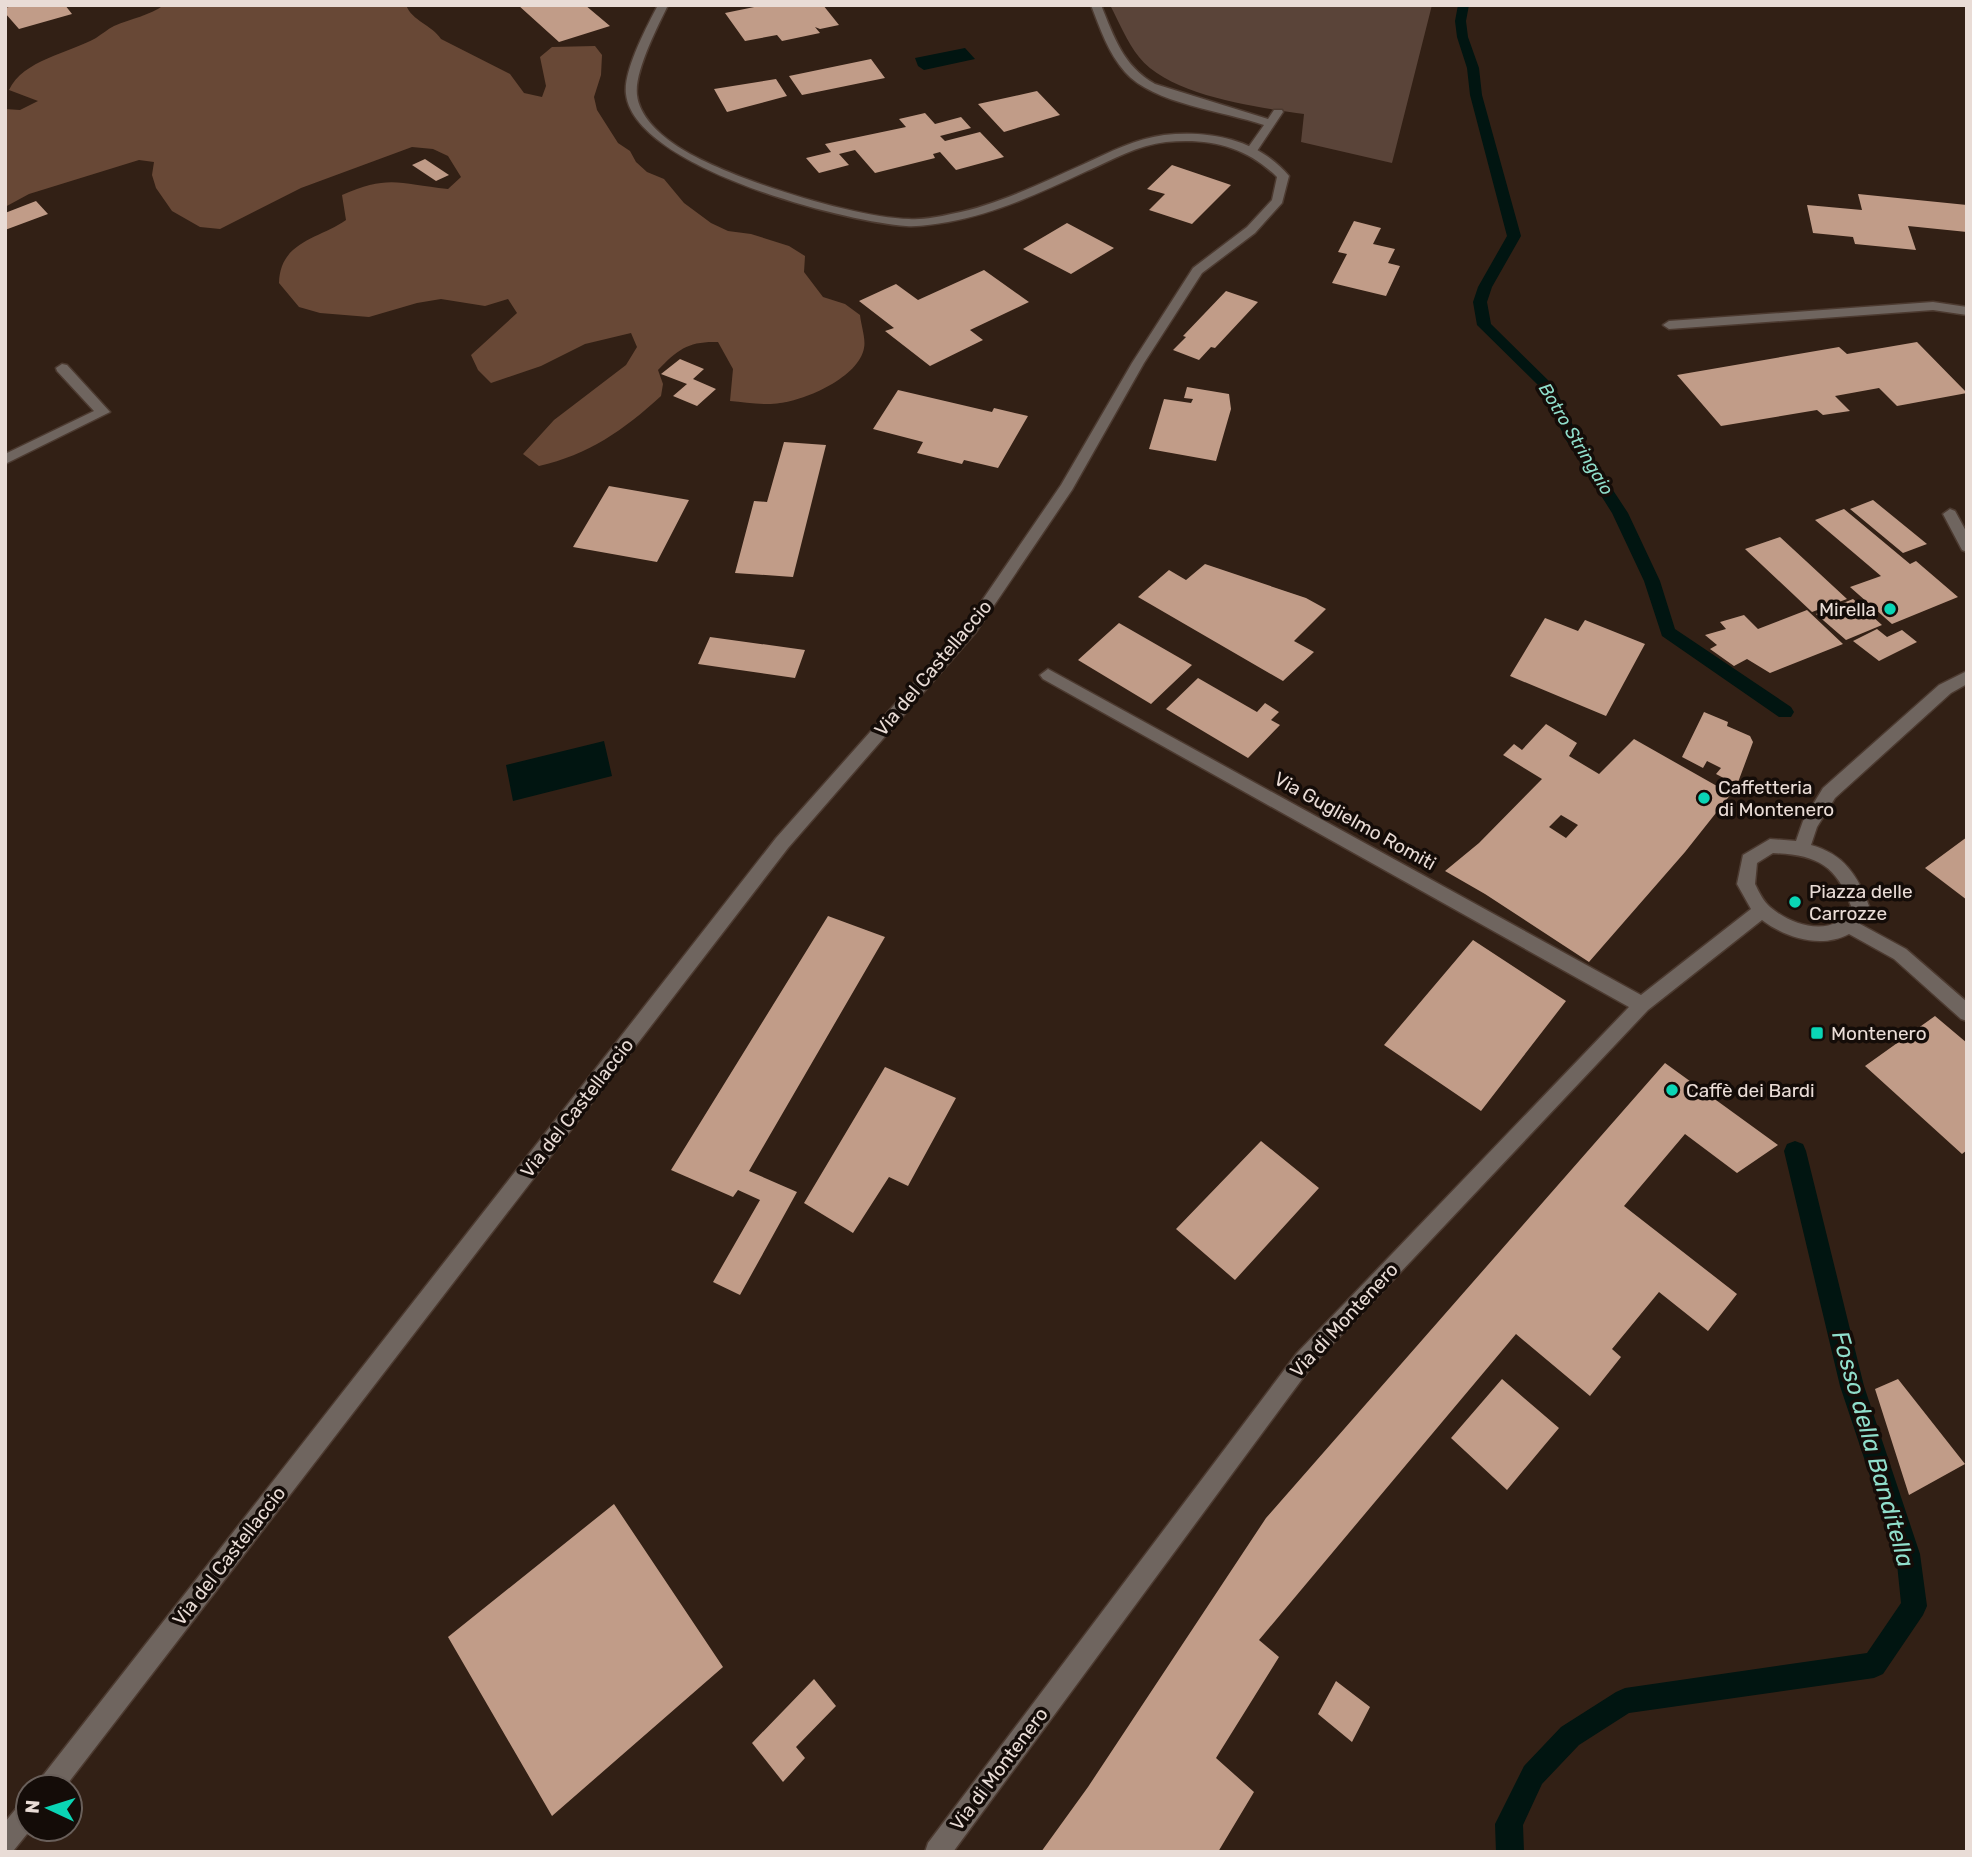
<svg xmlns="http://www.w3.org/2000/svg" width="1972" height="1857" viewBox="0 0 1972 1857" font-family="Rubik,sans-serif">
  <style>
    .green { fill: #5a4439 }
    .forest { fill: #684836 }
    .water { fill: #011511 }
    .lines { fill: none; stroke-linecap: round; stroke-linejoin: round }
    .stream { fill: #011511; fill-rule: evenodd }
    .building { fill: #c19c88; fill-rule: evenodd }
    .service-casing { stroke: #4c3a30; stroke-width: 3 }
    .minor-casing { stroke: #4c3a30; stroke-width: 3 }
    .tertiary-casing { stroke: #4c3a30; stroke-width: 3 }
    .service { fill: #6f655f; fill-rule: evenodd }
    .minor { fill: #6f655f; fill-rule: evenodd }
    .tertiary { fill: #6f655f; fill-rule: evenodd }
    .poi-dot { fill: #0ad5b5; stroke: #140c08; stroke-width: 2.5 }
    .labels { text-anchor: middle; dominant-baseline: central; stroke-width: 7; stroke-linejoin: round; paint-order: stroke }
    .far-water-label { font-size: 18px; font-style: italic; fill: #90decb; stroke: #140c08 }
    .poi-label { font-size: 19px; fill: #e9dcd6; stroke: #140c08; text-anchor: start }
    .street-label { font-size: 19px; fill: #e9dcd6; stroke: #140c08 }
    .near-water-label { font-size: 24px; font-style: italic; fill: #90decb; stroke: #140c08 }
  </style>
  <rect width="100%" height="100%" fill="#322015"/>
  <path class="green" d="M1110 5H1432L1392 163 1301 142 1304 114C1256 107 1170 96 1139 57 1127 42 1119 22 1110 5Z"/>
  <path class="forest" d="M164 5H406C412 21 432 25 441 39L510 74 524 93 542 97 546 86 540 57 552 47 595 46 602 55 601 75 594 97 597 110 618 143 630 151 636 162 647 172 664 179 684 203 711 223 728 231 751 234 789 246 805 256 804 272 823 297 845 304 860 315C861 325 866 339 864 348 859 377 806 400 780 403 765 406 746 402 730 401L733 369 718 342C689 341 678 349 658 370L663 384 661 396C624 430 588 455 539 466L523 454 554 420 626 365 637 347 631 333 585 344 541 366 491 383 478 370 471 355 517 313 508 299 485 306 441 299 417 303 369 317 320 313 299 307 279 283C280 241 319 239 346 220L342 195C389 174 400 184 448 189L461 177 448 156 433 149 412 147 301 188 220 229 200 227 172 211 156 188 152 175 154 162 139 160 29 194 5 207V109L20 110 38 101 9 90C23 60 69 53 96 38 102 34 108 29 114 26 132 18 149 16 164 5Z"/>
  <path class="water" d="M965 48 975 59 924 70 918 66 915 58Z
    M604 741 612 776 513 801 506 765Z"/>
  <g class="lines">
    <path class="stream" d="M1458 5H1469L1466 21 1468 37 1479 68 1482 95 1521 236 1492 287 1487 302 1491 324 1554 386 1580 440 1628 513 1660 581 1675 629 1791 707 1794 712 1791 717H1779L1662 636 1644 581 1612 513 1566 440 1541 388 1477 325 1473 302 1478 287 1507 236 1470 95 1467 68 1457 37 1455 21Z
      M1795 1141 1803 1144 1806 1151 1864 1386 1920 1554 1927 1606 1923 1615 1883 1674 1874 1678 1629 1713 1579 1745 1542 1784 1523 1825 1524 1852H1496L1495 1824 1524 1766 1561 1727 1616 1692 1625 1688 1867 1653 1901 1603 1896 1554 1840 1386 1784 1151 1787 1144Z"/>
  </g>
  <path class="building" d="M16 5H65L72 14 19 29 5 13V8Z
    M518 5H585L610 26 559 42Z
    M764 5H823L839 25 820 29 815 27 820 33 782 41 777 35 745 41 725 13Z
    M871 59 885 78 802 95 789 76Z
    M776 79 787 96 727 112 714 89Z
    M1037 91 1060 115 1004 132 978 104Z
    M925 113 935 124 961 117 971 128 940 136 945 141 980 132 1004 157 956 170 940 152 933 154 935 158 875 173 855 150 839 154 849 165 819 173 806 158 831 152 825 144 906 127 899 119Z
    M425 159 449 175 436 181 412 165Z
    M1172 165 1231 185 1192 224 1149 210 1165 194 1147 189Z
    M1858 194 1967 205V232L1908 226 1916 250 1855 244 1853 237 1813 233 1807 205 1862 210Z
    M36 201 48 214 5 230V213Z
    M1354 221 1381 228 1373 244 1395 249 1388 263 1400 266 1386 296 1332 283 1347 254 1338 252Z
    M1067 223 1114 248 1071 274 1023 249Z
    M984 270 1029 302 970 330 983 340 930 366 885 331 894 328 859 301 896 284 918 300Z
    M1226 291 1258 302 1215 348 1211 347 1199 360 1173 350 1186 337 1183 336Z
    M1917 342 1967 393 1897 406 1879 388 1835 396 1850 411 1823 415 1817 410 1721 426 1677 375 1839 347 1847 354Z
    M680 359 704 369 693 379 716 389 697 406 673 396 687 384 661 374Z
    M1187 387 1229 394 1231 409 1216 461 1149 449 1164 399 1191 403 1193 399 1184 398Z
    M898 390 992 412 994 408 1028 416 998 468 964 460 962 464 917 453 923 442 873 429Z
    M784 442 826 445 793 577 735 573 754 501 767 502Z
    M609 486 689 500 657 562 573 547Z
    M1873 500 1927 544 1903 553 1850 509Z
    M1844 509 1910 564 1916 561 1958 597 1892 624 1850 587 1881 576 1815 520Z
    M1780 537 1806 561 1847 599 1812 612 1745 549Z
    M1205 564 1306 598 1326 609 1294 641 1314 652 1283 681 1138 597 1169 570 1186 580Z
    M1853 599 1882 625 1846 640 1816 614Z
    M1807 610 1843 644 1770 673 1747 659 1734 666 1710 649 1717 645 1705 635 1726 629 1720 622 1744 615 1758 629Z
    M1545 618 1578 631 1585 620 1645 644 1606 716 1510 676Z
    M1119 623 1192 665 1151 704 1078 660Z
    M1877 629 1887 637 1902 630 1917 642 1879 661 1853 641Z
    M710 637 805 650 795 678 698 664Z
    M1198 678 1257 712 1265 703 1279 712 1271 720 1280 725 1248 758 1166 709Z
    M1704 712 1728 722 1727 726 1750 736 1753 742 1737 785 1716 774 1721 768 1707 761 1703 768 1682 757Z
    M1546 724 1577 743 1569 756 1599 774 1634 739 1731 794 1685 852 1589 962 1485 894 1445 871 1479 843 1542 779 1503 755 1514 744 1522 750ZM1561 815 1578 825 1566 838 1549 827Z
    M1967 837V900L1925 868Z
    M828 916 885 937 749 1171 797 1192 740 1295 713 1282 760 1200 738 1190 733 1197 671 1170Z
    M1473 940 1566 1001 1481 1111 1384 1045Z
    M1935 1016 1967 1043V1150L1962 1154 1865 1066Z
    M1665 1063 1778 1145 1737 1173 1685 1134 1624 1206 1737 1294 1708 1331 1659 1292 1612 1349 1621 1357 1590 1396 1516 1334 1259 1640 1279 1657 1216 1758 1254 1792 1218 1852H1041L1088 1787 1266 1518Z
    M885 1067 956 1098 908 1186 889 1177 853 1233 804 1203Z
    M1261 1141 1319 1188 1235 1280 1176 1229Z
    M1502 1379 1559 1428 1507 1490 1451 1438Z
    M1898 1379 1965 1464 1909 1495 1875 1389Z
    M614 1504 723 1667 552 1816 448 1637Z
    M814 1679 836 1706 796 1747 805 1758 783 1782 752 1743Z
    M1336 1681 1370 1707 1352 1742 1318 1714Z"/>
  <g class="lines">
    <g class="service-casing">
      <path id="service" d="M1091 5H1101C1114 37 1123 66 1155 84L1268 119 1274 110H1282L1283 112 1257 151 1247 149 1264 125C1224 111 1153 104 1125 72 1108 53 1100 28 1091 5Z
        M1933 302 1967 307V315L1933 310 1669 329 1663 325 1669 321Z
        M62 364 67 365 110 412 5 464V454L94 411 57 371 56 368Z
        M1950 509 1955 511 1967 533V552L1962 550 1943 514Z"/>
    </g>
    <g class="minor-casing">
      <path id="minor" d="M1048 669 1641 995 1751 909 1737 884 1743 855 1770 839 1796 841 1803 821 1823 788 1939 685 1967 671V684L1951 693 1835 798 1817 827 1811 845C1844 854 1858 876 1869 906L1860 924 1906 949 1967 1002V1021L1961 1019 1894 959 1849 934C1821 949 1786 938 1762 920L1648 1010 1311 1367 953 1852H925L928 1843 1297 1353 1629 1007 1043 679 1040 675ZM1773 853C1816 855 1836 864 1851 906 1836 939 1793 927 1770 907 1763 901 1759 892 1755 884L1757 863Z"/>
    </g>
    <g class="tertiary-casing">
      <path id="tertiary" d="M658 5H668C658 26 634 72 637 95 639 115 658 133 674 144 719 176 854 218 909 219 923 220 938 217 951 214 998 205 1041 183 1084 164 1110 152 1135 139 1164 135 1209 130 1258 139 1289 176L1282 203 1255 233 1202 273 1144 363 1072 490 976 632 788 848 65 1787H38L41 1778 776 838 966 624 1061 485 1132 363 1193 268 1247 227 1272 200 1277 177C1245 146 1210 138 1166 142 1138 145 1112 160 1087 171 1042 192 997 213 948 222 934 224 920 227 906 226 844 222 634 167 626 94 623 71 647 26 658 5Z
        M28 1802V1829H31L14 1850 5 1852V1822L19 1805Z"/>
    </g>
    <use href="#service" class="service"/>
    <use href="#minor" class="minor"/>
    <use href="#tertiary" class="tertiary"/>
  </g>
  <g class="poi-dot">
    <circle cx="1890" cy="609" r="7"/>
    <circle cx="1704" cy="798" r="7"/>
    <circle cx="1795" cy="902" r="7"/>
    <rect x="1810" y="1026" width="14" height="14" rx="3.5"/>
    <circle cx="1672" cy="1090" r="7"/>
  </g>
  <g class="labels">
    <g class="far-water-label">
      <text transform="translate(1576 439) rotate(59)">Botro Stringaio</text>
    </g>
    <g class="poi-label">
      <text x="1876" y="609" text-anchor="end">Mirella</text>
      <text x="1718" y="787">Caffetteria<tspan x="1718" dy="22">di Montenero</tspan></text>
      <text x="1809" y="891">Piazza delle<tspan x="1809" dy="22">Carrozze</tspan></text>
      <text x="1831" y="1033">Montenero</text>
      <text x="1686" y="1090">Caffè dei Bardi</text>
    </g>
    <g class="street-label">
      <text transform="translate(933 668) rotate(-50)">Via del Castellaccio</text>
      <text transform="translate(1355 821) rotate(29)">Via Guglielmo Romiti</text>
      <text transform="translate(577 1108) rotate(-52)">Via del Castellaccio</text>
      <text transform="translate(1344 1320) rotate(-47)">Via di Montenero</text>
      <text transform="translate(229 1556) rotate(-52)">Via del Castellaccio</text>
      <text transform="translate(999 1769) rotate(-53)">Via di Montenero</text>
    </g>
    <g class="near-water-label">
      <text transform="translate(1873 1449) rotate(74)">Fosso della Banditella</text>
    </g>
  </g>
  <rect width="1972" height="1857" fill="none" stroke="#e9dcd6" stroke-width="14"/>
  <g transform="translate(49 1808) rotate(274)"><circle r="33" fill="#140c08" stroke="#695f5a" stroke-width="2"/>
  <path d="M0-5L12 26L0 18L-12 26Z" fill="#0ad5b5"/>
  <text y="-10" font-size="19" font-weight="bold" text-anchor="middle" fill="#e9dcd6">N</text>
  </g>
</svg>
